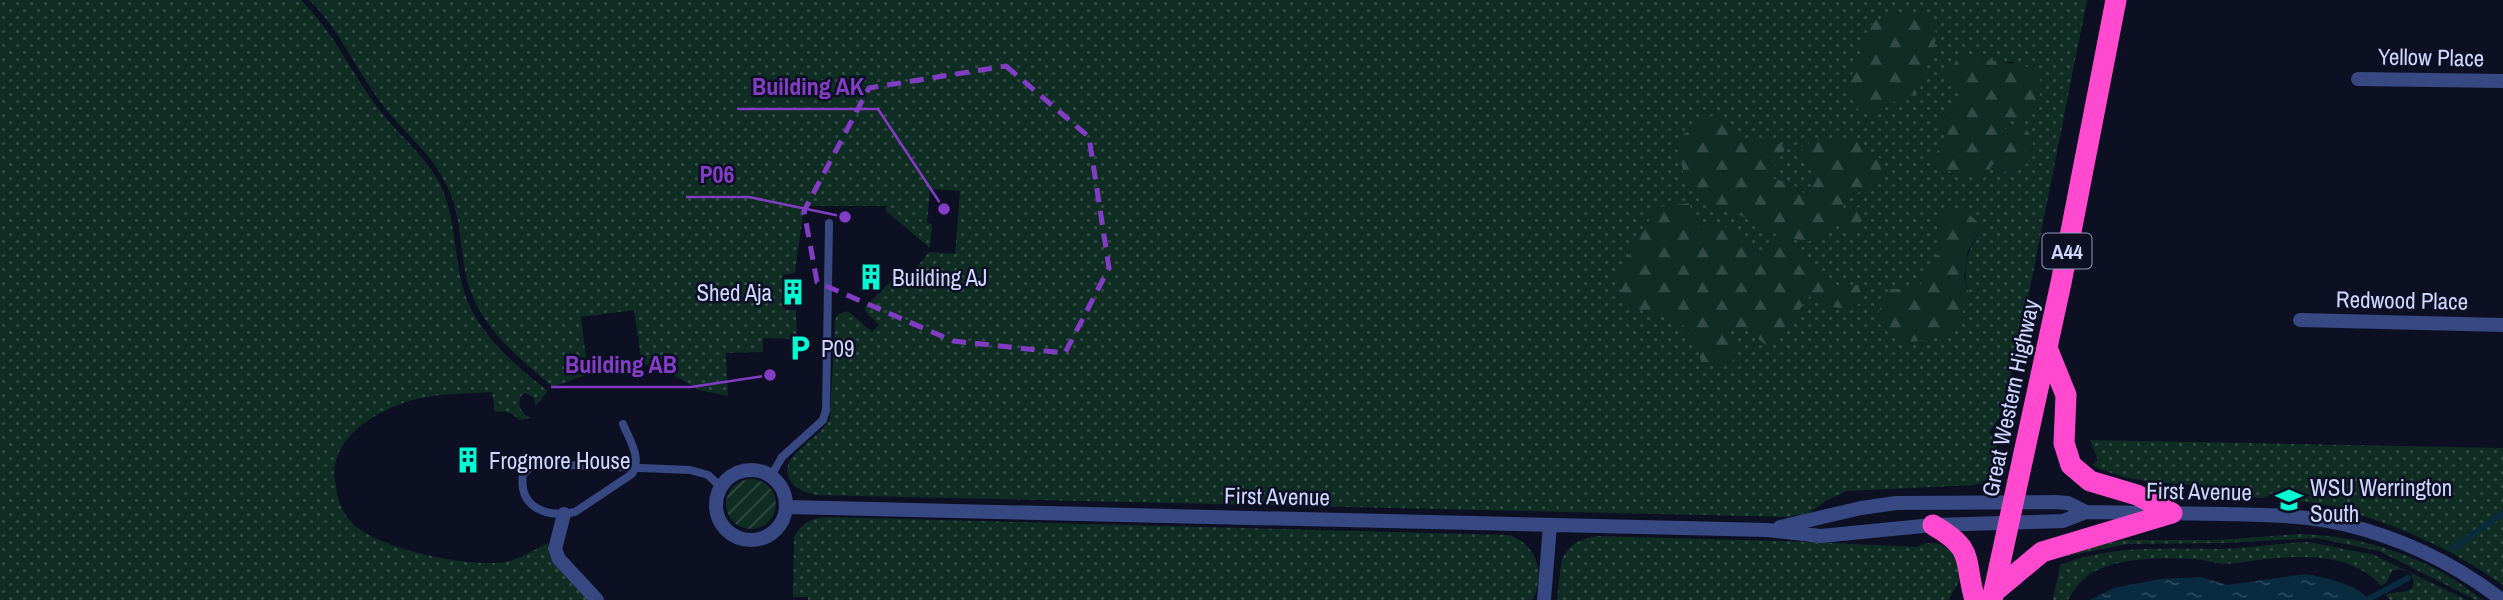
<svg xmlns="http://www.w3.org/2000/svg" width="2503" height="600" viewBox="0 0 2503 600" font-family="'Archivo Narrow',sans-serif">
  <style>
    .grass { fill: url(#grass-dots); fill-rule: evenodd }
    .forest { fill: url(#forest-firs) }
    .garden { fill: url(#garden-furrows) }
    .water { fill: url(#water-ripples) }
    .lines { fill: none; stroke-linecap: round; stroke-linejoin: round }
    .stream { stroke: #092b40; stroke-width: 6 }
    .lane { stroke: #374882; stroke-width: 8 }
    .street { stroke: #374882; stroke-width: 14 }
    .highway { stroke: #ff4ad0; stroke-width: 21 }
    .marked { fill: none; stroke: #833dc5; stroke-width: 5; stroke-dasharray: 14 9; stroke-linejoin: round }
    .labels { text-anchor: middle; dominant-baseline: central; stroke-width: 5; stroke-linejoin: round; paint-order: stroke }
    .shield { fill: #0d0f23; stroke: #959abd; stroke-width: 2 }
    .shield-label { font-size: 21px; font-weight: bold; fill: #cfd6ff }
    .street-label { font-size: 23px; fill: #cfd6ff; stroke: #0d0f23 }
    .poi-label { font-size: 23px; fill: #cfd6ff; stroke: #0d0f23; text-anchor: start }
    .leader { fill: none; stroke: #833dc5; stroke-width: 2.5 }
    .callout-dot { fill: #833dc5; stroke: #0d0f23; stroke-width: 2.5 }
    .callout-label { font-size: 24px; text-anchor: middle; font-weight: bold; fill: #833dc5; stroke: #0d0f23; stroke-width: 5; stroke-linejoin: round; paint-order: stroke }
  </style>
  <defs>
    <pattern id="grass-dots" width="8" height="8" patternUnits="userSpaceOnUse" patternTransform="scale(1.75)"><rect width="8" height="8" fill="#102d24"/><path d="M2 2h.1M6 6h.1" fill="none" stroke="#324b45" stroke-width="1.8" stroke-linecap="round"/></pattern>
    <pattern id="forest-firs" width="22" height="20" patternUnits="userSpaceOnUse" patternTransform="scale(1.75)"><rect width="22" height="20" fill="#102d24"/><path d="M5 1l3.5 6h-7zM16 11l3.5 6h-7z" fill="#324b45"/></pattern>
    <pattern id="garden-furrows" width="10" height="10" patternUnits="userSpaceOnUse" patternTransform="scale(1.75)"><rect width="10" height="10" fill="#102d24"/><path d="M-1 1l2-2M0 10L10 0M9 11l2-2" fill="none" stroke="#324b45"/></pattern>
    <pattern id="water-ripples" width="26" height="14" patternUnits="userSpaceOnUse" patternTransform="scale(1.75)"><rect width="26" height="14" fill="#092b40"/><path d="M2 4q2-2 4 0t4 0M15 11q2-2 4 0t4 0" fill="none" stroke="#2c495d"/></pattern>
  </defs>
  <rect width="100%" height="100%" fill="#0d0f23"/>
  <path class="grass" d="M0 0H301C335 34 350 71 378 108 399 137 429 157 443 191 455 219 454 251 461 280 471 328 511 362 548 391L536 406 533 397 525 393 521 396C517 405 521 414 531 418L519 420C511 412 506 411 495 412L492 392C460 394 423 393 393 407 369 417 340 437 335 465 333 471 335 479 336 486 337 500 343 514 353 524 379 549 469 568 505 562 520 559 534 550 548 543L549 555 589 600H0Z
    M309 0H2087L2020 339 1998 421 1989 432C2005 455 2003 475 1975 485L1847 491 1826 501 1809 513 1788 517 816 495C805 492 794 489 789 478 778 455 822 438 830 418L835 320 837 315 848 311 872 332 879 325 865 311V307L902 270 909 277 929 252 955 254 960 191 930 189 927 223 932 224 930 248 886 211V206H804L795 273 783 275 785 310H796L797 339 763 338V352L726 353 728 396 699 390 658 366 642 364 634 310 581 317 588 374 553 387C516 356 474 322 465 271 460 243 460 214 448 188 432 152 401 131 379 100 354 66 340 30 309 0ZM1960 56 1990 62H2014L1995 116 2005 129 2033 140 2030 161 2011 175 1945 137 1941 121 1962 100ZM1860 58 1923 76 1918 94 1896 100 1875 115 1857 110 1860 99 1848 87ZM1675 140 1786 147 1767 177 1792 184 1806 195 1815 177 1858 193 1841 195C1845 215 1840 223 1825 236L1768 232 1684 174ZM1941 214 1982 226C1969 253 1960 261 1969 293L1889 289 1918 290 1939 253ZM1797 243 1815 269 1837 286 1864 302C1839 311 1834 310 1812 294L1698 343 1680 321 1748 244 1764 256Z
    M2090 440 2503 448V585C2456 552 2406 528 2351 512 2339 508 2327 505 2314 503 2298 500 2287 502 2273 493L2264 498H2258C2246 495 2233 491 2221 489 2178 481 2132 486 2092 465L2098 460Z
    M825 517 1510 535C1538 547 1545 572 1533 600H808V597H793L794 538C801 523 810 519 825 517Z
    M2298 534C2362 535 2433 558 2482 600H2476L2379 551 2316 538 2225 543 2127 544 2062 557 2063 553 2122 540H2219Z
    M1596 536 1813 542 1917 547C1939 534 1965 555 1959 580 1957 588 1951 592 1949 600H1557C1563 565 1554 545 1596 536Z
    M2309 542 2374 555 2467 600H2390L2386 595C2396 590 2404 595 2413 587 2416 573 2405 566 2392 571L2387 582 2381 586C2354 554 2304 555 2266 559 2252 560 2237 564 2224 564 2213 563 2203 559 2192 559 2161 557 2108 557 2084 579 2077 584 2072 593 2068 600H2053L2060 565C2113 544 2167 549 2222 549 2251 548 2280 543 2309 542Z"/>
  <path class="forest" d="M1907 12 1930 14 1937 36 1918 94 1896 100 1875 115 1856 110 1860 99 1847 87 1873 21Z
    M1960 55C1985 61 2010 61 2034 69L2041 82 2039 109 2016 119 1996 116 2005 129 2025 127 2033 140 2030 161 2011 175 1993 164 1984 178 1959 176 1931 163 1945 137 1941 121 1962 100 1947 75Z
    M1713 115 1740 132 1744 144 1759 139 1787 146 1768 177 1792 184 1806 195 1815 177 1800 152 1813 139H1852L1881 159V180L1858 193 1841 195 1844 210 1859 207 1864 217 1856 231 1838 225 1825 236 1807 242 1768 232 1737 213 1702 204 1684 174 1675 140Z
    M1689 203 1699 228 1720 222 1763 256 1774 238 1797 243 1815 269 1837 286 1858 285 1864 302C1837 312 1836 310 1812 294L1781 332 1766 345 1741 326 1728 331 1739 342 1731 365 1701 362C1694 317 1669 318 1631 308L1615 280 1657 207Z
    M1961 207 1982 226 1967 253 1964 277 1969 293 1959 325 1934 339 1901 343 1875 320 1889 289H1918L1939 253 1941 214Z"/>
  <path class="garden" d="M726 504a25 25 0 1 1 50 0a25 25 0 1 1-50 0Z"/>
  <path class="water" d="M2305 574C2324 577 2358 584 2369 600H2090L2114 588 2160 579 2200 577 2227 585Z"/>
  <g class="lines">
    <path class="stream" d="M2454 548 2503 513
      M2369 599 2408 578"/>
    <path class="lane" d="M623 424C630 441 642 458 632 474L575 512C547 518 518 508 523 474L531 467 544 464 690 470 708 475 721 487
      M771 476 782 457 823 420 826 410 829 223"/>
    <path class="street" d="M2358 79 2503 81
      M2300 320 2503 325
      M716 505a35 35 0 1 1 70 0a35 35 0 1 1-70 0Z
      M787 507 1767 530 1821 536 1933 525 2063 521 2086 512C2132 513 2179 513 2225 514 2264 515 2305 515 2343 524 2402 538 2454 563 2502 600
      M564 514 555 549 559 559 597 600
      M1780 527 1861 508 1896 503 2055 502 2068 503 2086 512
      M1544 600 1550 525"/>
    <path class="highway" d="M2047 348 2066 395 2064 443 2071 465 2090 481 2137 495 2172 513
      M1933 525C1976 550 1963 558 1975 600
      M1994 592 2042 552 2172 513
      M1992 600 2061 283 2116 0"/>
  </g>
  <path class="marked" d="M1006 66 1089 137 1109 268 1065 353 953 341 817 282 804 211 869 88Z"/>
  <defs>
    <g id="building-bare" transform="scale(2.1)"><path d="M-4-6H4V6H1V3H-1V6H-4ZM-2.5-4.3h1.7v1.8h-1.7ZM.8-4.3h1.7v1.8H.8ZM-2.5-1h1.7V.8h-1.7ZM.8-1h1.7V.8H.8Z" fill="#00fad2" stroke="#0d0f23" stroke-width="2.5" paint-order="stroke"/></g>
    <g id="parking-bare" transform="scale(2.1)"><path d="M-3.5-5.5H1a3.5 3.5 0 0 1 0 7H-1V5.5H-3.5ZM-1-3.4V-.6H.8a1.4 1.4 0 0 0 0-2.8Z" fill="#00fad2" stroke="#0d0f23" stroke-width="2.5" paint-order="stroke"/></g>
    <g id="university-bare" transform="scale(2.1)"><path d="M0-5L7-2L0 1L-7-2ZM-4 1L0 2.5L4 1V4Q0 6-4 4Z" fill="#00fad2" stroke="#0d0f23" stroke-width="2.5" paint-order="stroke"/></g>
  </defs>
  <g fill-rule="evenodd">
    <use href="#building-bare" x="871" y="277"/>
    <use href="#building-bare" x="793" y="292"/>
    <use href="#parking-bare" x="800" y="348"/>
    <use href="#building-bare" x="468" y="460"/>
    <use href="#university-bare" x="2289" y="500"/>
  </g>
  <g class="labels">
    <rect class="shield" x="2042.5" y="233.5" width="49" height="35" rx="5"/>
    <g class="shield-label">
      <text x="2067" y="251">A44</text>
    </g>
    <g class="street-label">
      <text transform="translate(2431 57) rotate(1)">Yellow Place</text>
      <text transform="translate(2402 300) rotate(1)">Redwood Place</text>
      <text transform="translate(2010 398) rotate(-78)">Great Western Highway</text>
      <text transform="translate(2199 491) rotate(1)">First Avenue</text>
      <text transform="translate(1277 496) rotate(1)">First Avenue</text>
    </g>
    <g class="poi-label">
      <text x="892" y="277">Building AJ</text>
      <text x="772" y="292" text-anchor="end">Shed Aja</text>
      <text x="821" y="348">P09</text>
      <text x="489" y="460">Frogmore House</text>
      <text x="2310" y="487">WSU Werrington<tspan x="2310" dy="26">South</tspan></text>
    </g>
  </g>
  <path class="leader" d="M944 209L878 109H737M845 217L749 197H686M770 375L691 387H551"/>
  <g class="callout-dot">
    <circle cx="944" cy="209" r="7"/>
    <circle cx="845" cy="217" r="7"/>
    <circle cx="770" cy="375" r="7"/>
  </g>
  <g class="callout-label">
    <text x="808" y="95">Building AK</text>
    <text x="717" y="183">P06</text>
    <text x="621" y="373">Building AB</text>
  </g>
</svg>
